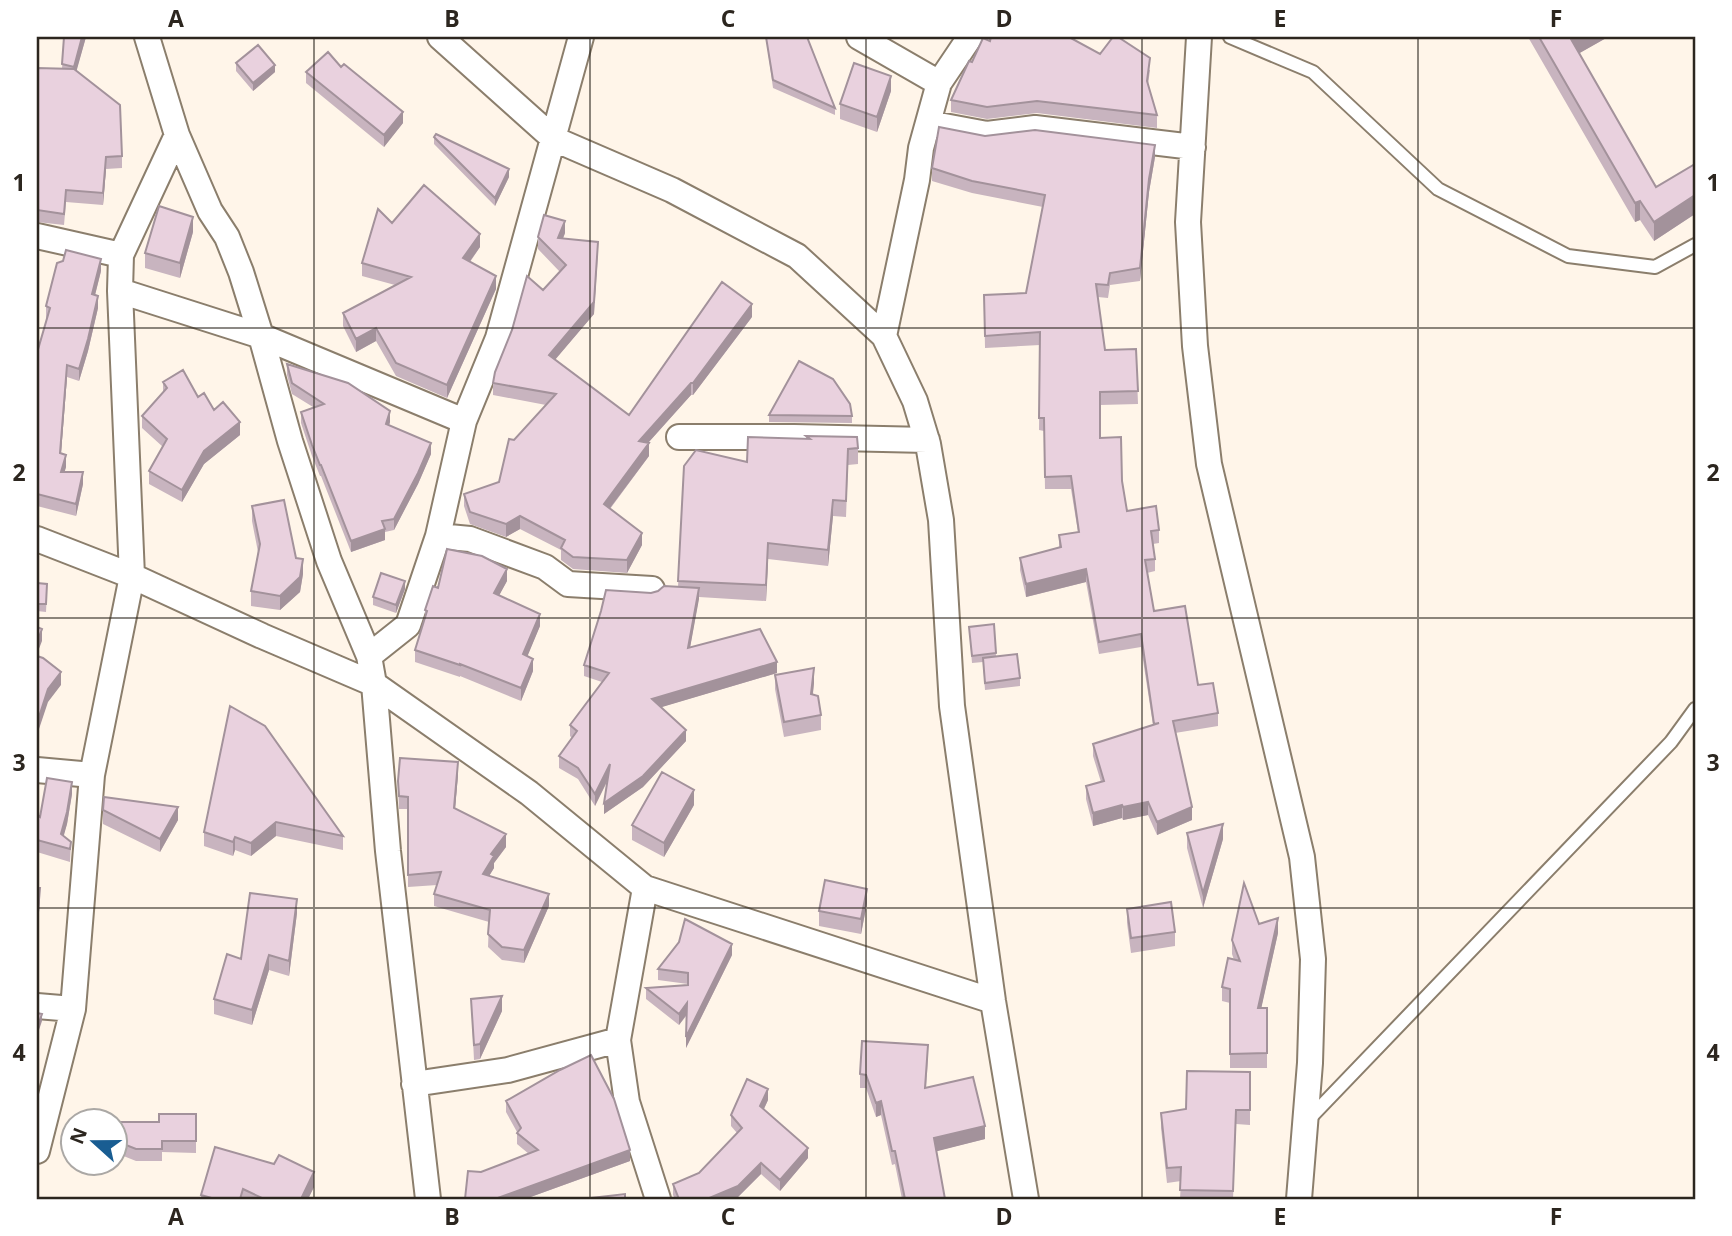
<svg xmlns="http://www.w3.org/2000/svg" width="1732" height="1236" viewBox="0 0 1732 1236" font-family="'Open Sans',sans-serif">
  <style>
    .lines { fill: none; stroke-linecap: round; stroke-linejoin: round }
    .service-casing { stroke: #8b7e6c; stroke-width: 16 }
    .minor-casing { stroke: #8b7e6c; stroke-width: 28 }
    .service { stroke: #fff; stroke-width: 12 }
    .minor { stroke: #fff; stroke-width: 24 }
    .wall { fill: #c8b4bf }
    .shaded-wall { fill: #a3929b }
    .building { fill: #e9d1de; stroke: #a3929b; stroke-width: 2 }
    .grid { fill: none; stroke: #2c261f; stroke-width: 2; stroke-opacity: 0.55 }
    .neatline { fill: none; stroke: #2c261f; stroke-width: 2.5 }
    .grid-label { font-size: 23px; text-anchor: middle; font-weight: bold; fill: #2c261f }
  </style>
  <rect width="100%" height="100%" fill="#fff5e9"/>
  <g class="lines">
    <g class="service-casing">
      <path id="service" d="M1230 37 1313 72 1438 189 1568 256 1655 267 1695 245
        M1308 1120 1671 742 1695 709"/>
    </g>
    <g class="minor-casing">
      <path id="minor" d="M440 37 554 139 672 190 797 256 884 336 915 401 928 444 941 520 952 706 993 1001 1026 1199
        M859 37 939 83
        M1199 37 1188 222 1195 346 1209 464 1302 857 1313 959 1310 1063 1299 1199
        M928 123 987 134 1035 128 1193 147
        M177 135 210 211 227 237 241 272 261 336 290 441 329 561 369 656
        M37 236 121 255
        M120 291 261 336 464 421
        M884 336 917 180 921 148 939 83 970 37
        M679 437H794L927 440
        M438 536 470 539 545 567 568 584 652 589
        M37 539 132 576 262 636 374 684 529 793 645 888 993 1001
        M37 770 92 775
        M645 888 618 1040 627 1102 658 1199
        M37 1006 73 1009
        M414 1084 508 1070 618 1040
        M37 1151 73 1009 92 775 132 576 120 291 121 255 177 135 147 37
        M428 1199 388 851 374 684 369 656 408 625 438 536 464 421 498 338 581 37"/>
    </g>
    <use href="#service" class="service"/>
    <use href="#minor" class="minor"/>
  </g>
  <path class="wall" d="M64 37H86L76 71 122 156V168L106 169 103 205 66 202 64 225 37 222V68L62 69Z
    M766 37 835 108V115L773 88Z
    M1528 37H1608L1579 53 1656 187 1695 214 1654 241 1640 220 1635 222Z
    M990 41 1100 54 1150 70 1148 85 1157 115V128L1037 113 987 119 951 112V100L972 62Z
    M236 63 275 72 253 91 236 71Z
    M341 67 403 123 384 147 306 83V72Z
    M891 91 877 132 840 119V104Z
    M985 136 1155 157 1149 192 1140 281 1110 285 1108 298 1098 297 1105 350 1136 349 1138 404 1100 405V438L1122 481 1127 511 1159 530V543L1153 544 1155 559V571L1147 573 1154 611 1198 685 1218 713V726L1175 733 1192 820 1157 835 1148 815 1123 820 1122 818 1093 826 1086 799V786L1101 782 1093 756V744L1153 725 1141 647 1099 654 1086 582 1026 597 1020 570V558L1059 548V535L1078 532 1071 489H1045L1044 431 1039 430 1040 345 985 348 984 295 1026 293 1043 207 972 193 932 181V168Z
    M434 137 509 177 495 206 434 144Z
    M392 223 480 247 470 262 496 289 447 398 396 376 376 341 356 352 343 326V313L395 285 362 276V263Z
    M193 232 180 278 145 268V253Z
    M565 233 563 239 598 254 594 314 555 359 629 415 752 317 693 395H691L648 443 649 456 610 509 642 545 627 573 573 569 561 560V550L520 529 506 537 470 524 464 506V494L499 482 514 440 546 405 493 395V383L543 290 560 272 538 249V237Z
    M101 271 95 295 98 308 88 351 79 381 67 377 61 453 66 467 64 472 83 484 76 516 37 506V353L47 319H46V306Z
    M287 364 390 422 389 425 431 454 418 484 394 530 385 532V540L351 552 321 476H320L312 456 301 423V412L313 407 292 394 287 375Z
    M163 382 198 397 214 410 240 435 204 464 182 502 149 484V471L163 447 142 428V416L163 393Z
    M769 415 852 416V423L769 422Z
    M806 436 858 448V464L848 465 846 517 833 516 828 566 768 559 766 601 699 597 690 647 777 673 661 707 686 741 643 787 604 814 608 780 595 806 578 779 559 768V756L572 738 570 736V725L602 682 584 676V665L651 593 678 587 684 466 747 462 806 439Z
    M252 506 296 558 303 574 300 592 280 610 251 606V591L258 552 252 521Z
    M507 581 499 595 540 626 527 656 533 671 521 701 460 676V677L415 662V650L425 619V610L438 588Z
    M37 583 47 591 46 612 37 611Z
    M405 589 396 613 373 605V597Z
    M994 624 996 656 1020 678V686L985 690 983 662 972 663 969 627Z
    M775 675 814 683 813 694 821 715V730L784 737 775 689Z
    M230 706 343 836V850L276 836 251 856 235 850 233 856 204 846V832Z
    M458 775 455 809 506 847 494 863V868L489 876 549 906 524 963 502 960 488 947 489 922 434 906V894L437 885 408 887V809H399L398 781Z
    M72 794 67 824 63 836 71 842 70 862 37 852V815L40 817Z
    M694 805 664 857 632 840V825Z
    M103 810 178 820 160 852 103 824Z
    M1187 833 1223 839 1203 908 1187 848Z
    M867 903 861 934 819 926V911Z
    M1127 909 1175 932V946L1131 953 1127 923Z
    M297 913 289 976 269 970 252 1025 214 1014V999L241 959Z
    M1259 924 1278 933 1261 1008H1267V1068H1230V1003L1222 1001V987L1234 960 1232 954V940Z
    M732 955 686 1048 687 1015 679 1025 646 999V988L688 985V984L658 980V969Z
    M471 999 502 1011 480 1059 474 1060Z
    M928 1059 926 1088 985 1139 936 1151 945 1199H902L895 1164 892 1165 881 1115 876 1117 866 1088H860V1074Z
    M1250 1072V1125L1236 1124 1233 1199H1180L1181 1181 1167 1183 1161 1128V1113L1186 1109Z
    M768 1100 764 1109 808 1158 780 1191 761 1174 738 1197 733 1199H675L673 1195V1184L699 1173 737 1133 731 1126V1115Z
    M506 1101 630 1161 525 1199H465L481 1172 529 1154 517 1144V1132L506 1112Z
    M196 1114V1153L162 1152V1161H136L116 1153V1122H159Z
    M71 1123H74V1137L71 1136Z
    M215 1147 314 1187 308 1199H201V1195Z"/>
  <path class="shaded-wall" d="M82 37H86L74 80V67Z
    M1574 37H1608L1571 58V39Z
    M275 65V72L253 91V83Z
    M891 76V91L877 132V117Z
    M403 112V123L384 147V135Z
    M1155 145V157L1149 192 1140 281V268L1149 179Z
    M106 157V169L103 205V193Z
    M509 169V177L495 206V198Z
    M1695 195V214L1654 241V222Z
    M1640 201V220L1635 222V203Z
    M193 217V232L180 278V263Z
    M565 221V233L558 250V238Z
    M480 234V247L463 271V258Z
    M598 242 594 314 549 367V355Z
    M101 259V271L92 307V294Z
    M496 276V289L447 398V385Z
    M98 296V308L88 351 79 381V369Z
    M752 304V317L693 395V383Z
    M376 328V341L356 352V339Z
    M67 365V377L60 466V453Z
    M691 383V395L639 453V441Z
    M390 411V422L386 435V424Z
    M240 422V435L204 464 182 502V490L204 451Z
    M431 443V454L418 484 394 530V519Z
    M649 443V456L604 516V504Z
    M66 455V467L61 485V472Z
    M83 472V484L76 516V504Z
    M833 500V516L828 566V550Z
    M520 516V529L506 537V524Z
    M385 529V540L351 552V541Z
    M642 533V545L627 573V560Z
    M768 543V559L766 601V585Z
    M303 559V574L300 592 280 610V596Z
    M507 569V581L494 605V593Z
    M1086 569V582L1026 597V584Z
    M405 581V589L396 613V605Z
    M699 588V599L688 659V648Z
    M540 614V626L523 667V654Z
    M42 629V641L37 654V642Z
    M533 659V671L521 701V688Z
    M777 662V673L652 710V699Z
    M814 668V683L811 708V694Z
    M61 672V685L48 702 37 735V723L48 689Z
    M686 730V741L643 787 604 814V803Z
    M458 762V775L454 821V808Z
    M610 764V775L595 806V794Z
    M72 782V794L67 824 61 846V834Z
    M694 790V805L664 857V843Z
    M1148 802V815L1123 820V807Z
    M1122 805V818L1093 826V813Z
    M178 807V820L160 852V839Z
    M1192 807V820L1157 835V822Z
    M276 822V836L251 856V843Z
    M1223 824V839L1203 908V893Z
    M506 834V847L494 863V868L483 886V874L491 854Z
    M235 837V850L233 856V842Z
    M40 888V901L37 936V923Z
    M867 889V903L861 934V919Z
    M549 894V906L524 963V950Z
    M297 899V913L289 976V961Z
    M1278 918V933L1258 1023V1008Z
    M732 944V955L686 1048V1037Z
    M269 955V970L252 1025V1010Z
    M502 996V1011L480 1059V1044Z
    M687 1003V1014L679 1025V1014Z
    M42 1014V1021L37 1036V1028Z
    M768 1089V1100L760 1117V1106Z
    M881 1101V1115L876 1117V1103Z
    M985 1126V1139L934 1152V1138Z
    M808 1148V1158L780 1191V1180Z
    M630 1150V1161L525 1199H495Z
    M761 1163V1174L738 1197 733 1199H707Z
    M314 1172V1187L308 1199H301Z"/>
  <path class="building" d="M64 37H82L74 67 62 64Z
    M766 37H807L835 108 773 80Z
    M991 37H1069L1100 54 1113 37H1118L1150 58 1147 81 1157 115 1037 101 987 107 951 100 969 61 972 62 983 38 990 41Z
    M1539 37H1574L1571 39 1656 187 1695 164V195L1654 222 1640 201 1635 203Z
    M258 45 275 65 253 83 236 63Z
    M328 52 341 67 344 64 403 112 384 135 306 72Z
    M854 63 891 76 877 117 840 104Z
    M37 68 74 69 120 105 122 156 106 157 103 193 66 190 64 214 37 210Z
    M939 127 985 136 1035 130 1155 145 1149 179 1140 268 1110 273 1108 285 1096 284 1105 350 1136 349 1138 391 1100 392V438L1121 437 1122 481 1127 511 1156 506 1159 530 1151 531 1155 559 1145 560 1154 611 1185 606 1198 685 1213 683 1218 713 1173 721 1192 807 1157 822 1148 802 1123 807 1122 805 1093 813 1086 786 1104 781 1093 744 1159 723 1154 724 1141 634 1099 642 1086 569 1026 584 1020 558 1061 547 1059 535 1079 532 1071 476 1045 477 1044 418H1039L1040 332 985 336 984 295 1026 293 1045 195 972 181 932 168Z
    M436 134 509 169 495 198 434 137Z
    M424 185 480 234 463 258 496 276 447 385 396 363 376 328 356 339 343 313 411 277 362 263 378 209 392 223Z
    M159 206 193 217 180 263 145 253Z
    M544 215 565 221 558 238 598 242 594 302 549 355 629 415 722 282 752 304 693 383H691L639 441 649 443 604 504 642 533 627 560 573 557 561 548 565 540 520 516 506 524 470 512 464 494 499 482 509 439 514 440 556 394 493 383 495 372 512 330 527 276 543 290 566 265 538 237Z
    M66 250 101 259 92 294 98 296 88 339 79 369 67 365 60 453 66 455 61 472H83L76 504 37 494V353L50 308 46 306 57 263 63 261Z
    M799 361 833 379 850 404 852 416 769 415Z
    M287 364 348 383 390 411 386 424 431 443 418 473 394 519 382 521 385 529 351 541 321 465H320L312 445 301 412 324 404 292 383Z
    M183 370 198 397 204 393 214 410 223 402 240 422 204 451 182 490 149 471 167 439 142 416 167 388 163 382Z
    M806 436 857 437 858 448 848 449 846 501 833 500 828 550 768 543 766 585 678 581 684 466 696 450 747 462 748 437 810 439Z
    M284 500 296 558 303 559 300 577 280 596 251 591 260 544 252 506Z
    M447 549 482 556 507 569 494 593 540 614 523 654 533 659 521 688 460 664V665L415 650 427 611 425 610 433 586 438 588Z
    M381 573 405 581 396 605 373 597Z
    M37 583 47 584 46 604H37Z
    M664 586 699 588 688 648 760 629 777 662 652 699 686 730 643 776 604 803 610 764 595 794 578 768 559 756 577 731 570 725 609 673 584 665 601 611 606 590 651 593 658 591Z
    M994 624 996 653 972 656 969 627Z
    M37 627 42 629 37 642Z
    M1017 654 1020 678 985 683 983 658Z
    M37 656 43 658 61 672 48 689 37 723Z
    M814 668 811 694 818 696 821 715 784 722 775 675Z
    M230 706 265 726 343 836 276 822 251 843 235 837 233 842 204 832Z
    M400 758 458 762 454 808 506 834 491 854 494 856 483 874 549 894 524 950 502 947 488 934 490 910 434 894 441 872 408 875V797L399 796 398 781Z
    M662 772 694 790 664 843 632 825Z
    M47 778 72 782 67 812 61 834 71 842 70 849 37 840V815L40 817Z
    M104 797 178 807 160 839 103 810Z
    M1223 824 1203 893 1187 833Z
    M825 880 867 889 861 919 819 911Z
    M1244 883 1259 924 1278 918 1258 1008H1267V1053L1230 1054V989L1222 987 1228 958 1240 961 1232 940Z
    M37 888H40L37 923Z
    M250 893 297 899 289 961 269 955 252 1010 214 999 227 954 241 959Z
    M1171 902 1175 932 1131 938 1127 909Z
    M685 919 732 944 686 1037 687 1003 679 1014 646 988 688 985V973L658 969 679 942Z
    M502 996 480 1044 474 1045 471 999Z
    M37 1013 42 1014 37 1028Z
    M862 1041 928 1045 925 1088 973 1077 985 1126 934 1138 945 1199H905L895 1151H892L881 1101 876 1103 866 1075 860 1074Z
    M591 1055 614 1099 630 1150 495 1199H465L468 1171 481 1172 538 1150 517 1133 521 1128 506 1101 560 1070Z
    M1187 1071 1250 1072V1110H1236L1233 1191 1180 1190 1181 1167 1167 1168 1161 1113 1186 1109Z
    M747 1079 768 1089 760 1106 808 1148 780 1180 761 1163 738 1186 707 1199H679L673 1184 699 1173 742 1128 731 1115Z
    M159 1114H196V1141H162V1149H136L116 1141V1122H159Z
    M215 1147 274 1164 279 1155 314 1172 301 1199H264L243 1189 240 1199H215L201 1195Z
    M625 1194V1199H582Z"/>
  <path class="grid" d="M314 37V1199M590 37V1199M866 37V1199M1142 37V1199M1418 37V1199M37 328H1695M37 618H1695M37 908H1695"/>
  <rect width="1732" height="1236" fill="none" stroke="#ffffff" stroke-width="77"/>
  <g transform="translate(94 1142) rotate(291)"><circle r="33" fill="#ffffff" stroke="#aba8a5" stroke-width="2"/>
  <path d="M0-5L12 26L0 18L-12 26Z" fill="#195d92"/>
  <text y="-10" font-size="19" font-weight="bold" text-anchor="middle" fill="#2c261f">N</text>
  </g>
  <rect x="38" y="38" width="1656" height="1160" class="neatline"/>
  <g class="grid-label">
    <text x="176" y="27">A</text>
    <text x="452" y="27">B</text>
    <text x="728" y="27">C</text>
    <text x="1004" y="27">D</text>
    <text x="1280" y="27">E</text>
    <text x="1556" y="27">F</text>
    <text x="19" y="191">1</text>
    <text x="1713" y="191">1</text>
    <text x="19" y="481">2</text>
    <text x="1713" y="481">2</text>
    <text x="19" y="771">3</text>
    <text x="1713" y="771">3</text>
    <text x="19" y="1061">4</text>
    <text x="1713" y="1061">4</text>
    <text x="176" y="1225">A</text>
    <text x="452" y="1225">B</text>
    <text x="728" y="1225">C</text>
    <text x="1004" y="1225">D</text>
    <text x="1280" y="1225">E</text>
    <text x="1556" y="1225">F</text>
  </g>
</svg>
